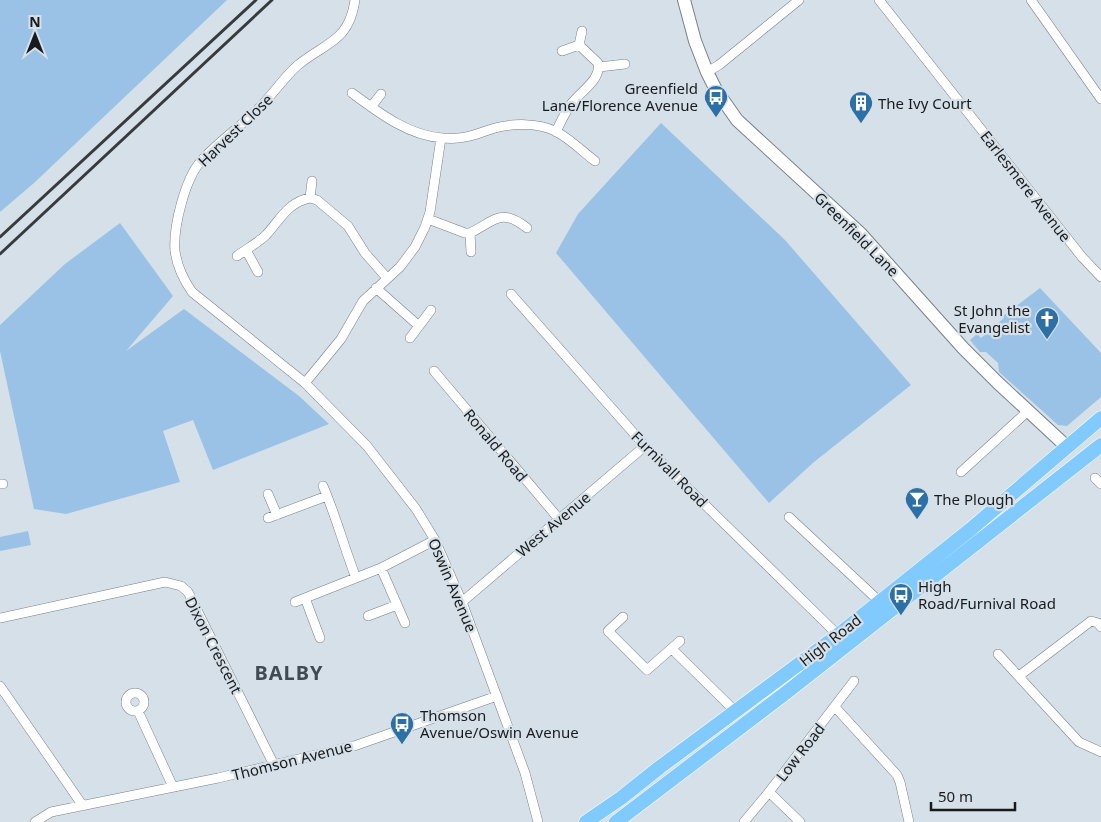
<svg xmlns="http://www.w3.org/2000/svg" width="1101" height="822" viewBox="0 0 1101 822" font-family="'Noto Sans',sans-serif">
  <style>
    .green { fill: #99c2e6 }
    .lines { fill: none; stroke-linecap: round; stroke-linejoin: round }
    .street-casing { stroke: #788188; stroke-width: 10 }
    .secondary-casing { stroke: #788188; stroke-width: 14 }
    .primary-casing { stroke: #fff; stroke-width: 15 }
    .street { stroke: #fff; stroke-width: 9 }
    .secondary { stroke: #fff; stroke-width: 12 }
    .primary { stroke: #80cafe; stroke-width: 14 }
    .rail { stroke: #373b3f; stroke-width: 3 }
    .labels { text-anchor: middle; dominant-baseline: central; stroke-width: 4.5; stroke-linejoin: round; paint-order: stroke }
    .poi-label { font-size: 15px; fill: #181b1e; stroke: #d6e0e8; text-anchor: start }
    .street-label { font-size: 15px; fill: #181b1e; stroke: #d6e0e8 }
    .district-label { font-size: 20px; font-weight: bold; letter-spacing: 1px; fill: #424a51; stroke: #d6e0e8 }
  </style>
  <rect width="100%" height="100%" fill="#d6e0e8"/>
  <path class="green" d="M0 0H227L34 183 0 212Z
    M661 123 785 240 911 385 814 462 769 503 556 253 578 214Z
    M120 223 173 296 126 351 184 309 299 396 329 424 213 470 193 420 163 431 180 482 66 514 34 509 0 351V325L65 264Z
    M1040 288 1101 353V397L1067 426 1058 425 999 372 998 363 986 352H980L970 340 977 334 981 338 1004 318 1003 316Z
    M28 531 31 545 0 551V537Z"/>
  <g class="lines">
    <g class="street-casing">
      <path id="street" d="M355 0C349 42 326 42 298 65 283 78 272 96 257 110 239 128 218 142 201 161 185 179 173 227 175 251 177 266 183 279 192 292L305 383 367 446 416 509 435 540 462 602 525 773 538 822
        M879 0 1082 257 1101 277
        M1031 0 1101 99
        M562 51 579 45 582 31
        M599 67 625 64
        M707 72 719 65 799 0
        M352 93C379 113 409 136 443 138 466 140 475 134 495 128 513 123 538 123 555 131 568 137 583 152 595 161
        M371 107 381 94
        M556 132C560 123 564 115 569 107 577 93 602 81 598 63L579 45
        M310 198 312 181
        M428 219 465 233H470C495 221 500 207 527 228
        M470 233 471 252
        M246 250 258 272
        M237 256C246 249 258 243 266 235 280 220 288 202 310 198L317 200 348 226 365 253 387 278
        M376 288 419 326
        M511 294 645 446 838 635
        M410 338 431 310
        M434 371 559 519
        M305 383 341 339 363 301 400 267 415 247 425 227 430 212 441 138
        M961 472 1028 411
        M1095 478 1101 484
        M0 484H3
        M323 486C336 516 344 547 356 578
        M268 494 277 515
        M789 517 879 601
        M268 518 327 496
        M381 568 405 623
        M305 598 320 638
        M295 602 381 568 435 540
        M462 602 645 446
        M368 616 397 605
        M623 617 608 631 647 670 680 641
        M0 618 165 582 181 586 188 592 274 765
        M672 649 735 711
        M998 654 1079 742 1101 752
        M1019 676 1091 621 1098 623 1101 627
        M0 686 83 806
        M126 702a9 9 0 1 1 18 0a9 9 0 1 1-18 0Z
        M835 707 897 775 900 782 909 822
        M138 711 173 787
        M769 792 800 822
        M35 822 51 812 218 778 354 746 497 696
        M744 822 769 792 854 681"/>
    </g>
    <g class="secondary-casing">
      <path id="secondary" d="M684 0 695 41 707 72 716 90 737 120 861 234 963 348 997 382 1066 446"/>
    </g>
    <g class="primary-casing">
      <path id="primary" d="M586 822 621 798 660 767 838 635 971 529 1101 418
        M616 822 787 692 1101 445"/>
    </g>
    <use href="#street" class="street"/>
    <use href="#secondary" class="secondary"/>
    <use href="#primary" class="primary"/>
    <path class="rail" d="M0 237 256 0
      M0 254 272 0"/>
  </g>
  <defs>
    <g id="bus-pin" transform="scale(1.25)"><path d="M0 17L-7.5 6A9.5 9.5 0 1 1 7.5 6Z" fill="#2c70a5" stroke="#d6e0e8"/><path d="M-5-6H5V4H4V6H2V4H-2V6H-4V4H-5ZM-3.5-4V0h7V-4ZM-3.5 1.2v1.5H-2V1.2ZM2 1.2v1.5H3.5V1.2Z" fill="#fff"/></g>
    <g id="building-pin" transform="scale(1.25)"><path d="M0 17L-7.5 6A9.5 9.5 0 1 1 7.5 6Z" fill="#2c70a5" stroke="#d6e0e8"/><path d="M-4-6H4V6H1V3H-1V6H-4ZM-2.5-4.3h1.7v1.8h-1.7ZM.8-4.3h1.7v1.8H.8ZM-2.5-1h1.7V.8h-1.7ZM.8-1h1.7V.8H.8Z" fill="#fff"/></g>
    <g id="church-pin" transform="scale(1.25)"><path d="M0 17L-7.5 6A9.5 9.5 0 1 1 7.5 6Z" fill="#2c70a5" stroke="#d6e0e8"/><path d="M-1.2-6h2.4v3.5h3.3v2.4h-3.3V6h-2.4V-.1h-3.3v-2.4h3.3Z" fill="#fff"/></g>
    <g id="bar-pin" transform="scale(1.25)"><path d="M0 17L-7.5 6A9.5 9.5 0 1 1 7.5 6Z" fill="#2c70a5" stroke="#d6e0e8"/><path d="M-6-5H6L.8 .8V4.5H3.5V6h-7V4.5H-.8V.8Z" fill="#fff"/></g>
  </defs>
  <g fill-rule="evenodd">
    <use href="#bus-pin" x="716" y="97"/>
    <use href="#building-pin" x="861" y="103"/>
    <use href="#church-pin" x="1047" y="319"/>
    <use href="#bar-pin" x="917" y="499"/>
    <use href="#bus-pin" x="901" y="595"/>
    <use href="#bus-pin" x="402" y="724"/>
  </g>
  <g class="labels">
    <g class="poi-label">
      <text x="698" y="88" text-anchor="end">Greenfield<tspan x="698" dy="17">Lane/Florence Avenue</tspan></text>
      <text x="878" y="103">The Ivy Court</text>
      <text x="1030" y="310" text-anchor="end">St John the<tspan x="1030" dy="17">Evangelist</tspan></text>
      <text x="934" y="499">The Plough</text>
      <text x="918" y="586">High<tspan x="918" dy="17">Road/Furnival Road</tspan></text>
      <text x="420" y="715">Thomson<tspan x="420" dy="17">Avenue/Oswin Avenue</tspan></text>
    </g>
    <g class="street-label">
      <text transform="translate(235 130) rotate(-44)">Harvest Close</text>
      <text transform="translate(1026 186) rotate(52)">Earlesmere Avenue</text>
      <text transform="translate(857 234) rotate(45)">Greenfield Lane</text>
      <text transform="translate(496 445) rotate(50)">Ronald Road</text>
      <text transform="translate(670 469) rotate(45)">Furnivall Road</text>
      <text transform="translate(553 524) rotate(-40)">West Avenue</text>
      <text transform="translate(453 585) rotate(67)">Oswin Avenue</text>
      <text transform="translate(830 640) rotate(-38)">High Road</text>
      <text transform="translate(214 645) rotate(63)">Dixon Crescent</text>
      <text transform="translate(800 752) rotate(-52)">Low Road</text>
      <text transform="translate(292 760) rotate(-14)">Thomson Avenue</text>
    </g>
    <g class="district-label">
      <text x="289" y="672">BALBY</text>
    </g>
  </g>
  <g transform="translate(35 35)" stroke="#d6e0e8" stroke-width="4" paint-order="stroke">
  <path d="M0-4L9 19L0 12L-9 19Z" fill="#181b1e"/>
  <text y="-8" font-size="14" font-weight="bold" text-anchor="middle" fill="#181b1e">N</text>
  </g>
  <path d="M931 802v8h84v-8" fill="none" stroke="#181b1e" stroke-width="2.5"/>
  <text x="938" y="802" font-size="15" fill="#181b1e" stroke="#d6e0e8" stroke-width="4" paint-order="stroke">50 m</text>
</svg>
